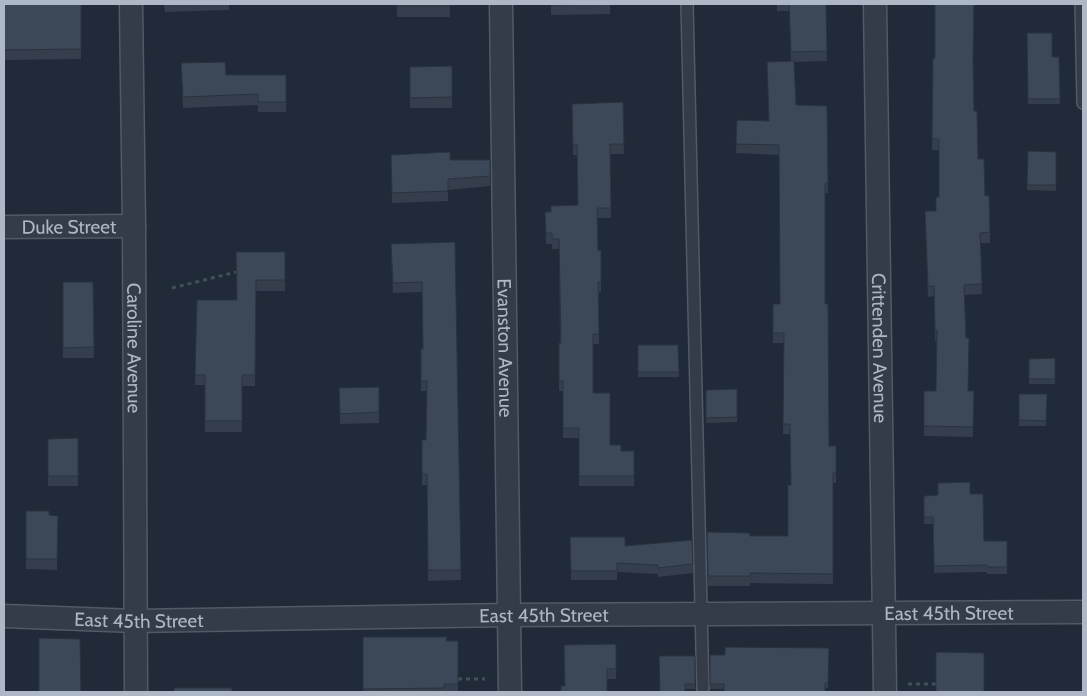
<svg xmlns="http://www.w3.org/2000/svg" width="1087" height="696" viewBox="0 0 1087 696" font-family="Cabin,sans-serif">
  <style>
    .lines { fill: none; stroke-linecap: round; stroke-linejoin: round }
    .lane-casing { stroke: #515a66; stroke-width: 14 }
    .street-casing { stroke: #515a66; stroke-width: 25 }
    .path { stroke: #3f5356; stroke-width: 3; stroke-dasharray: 4 4; stroke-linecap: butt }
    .lane { stroke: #333c48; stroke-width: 11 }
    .street { stroke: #333c48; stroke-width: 22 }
    .wall { fill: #343e4c }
    .building { fill: #3c4858; stroke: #2a323e }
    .labels { text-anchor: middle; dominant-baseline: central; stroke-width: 5; stroke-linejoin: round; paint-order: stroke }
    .street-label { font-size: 19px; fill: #aeb7c5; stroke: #19212d }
  </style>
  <rect width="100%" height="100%" fill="#202a38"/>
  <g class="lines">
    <g class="lane-casing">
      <path id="lane" d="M687 4 703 692
        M1081 4 1083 103"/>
    </g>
    <g class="street-casing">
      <g id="street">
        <path id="s1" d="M131 4 134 226 136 692"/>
        <path id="s2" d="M501 4 510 692"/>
        <path id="s3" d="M875 4 885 692"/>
        <path id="s4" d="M4 227 134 226"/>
        <path id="s5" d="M4 616 135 621 509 615 1083 612"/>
      </g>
    </g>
    <path class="path" d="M172 288 236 272
      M458 679H485
      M908 684H936"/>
    <use href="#lane" class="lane"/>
    <use href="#street" class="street"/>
  </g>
  <path class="wall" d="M4 4H84V5H81V59L4 60Z
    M164 4H229V10L165 12Z
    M397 4H450V17H397Z
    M551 4H610V14L551 15Z
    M777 4H826L827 61 794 62 796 105 827 106 828 193H825V304L829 446H836V483H833V584L750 583V586H708L707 532 750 536H788L791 485 790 434H783L784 343H773V304H780L779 155 736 153 737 120 769 121 791 61 789 11H777Z
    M1027 33 1052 57H1059L1060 104H1028Z
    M933 58 973 61 974 111 978 159 985 196 990 232V243H981L982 294 964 295 968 391H974L973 437 924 436V391H936L937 341H935L934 296 928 297 925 222V211H936L939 197V150H932Z
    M181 63 226 75H286V112H258V105L183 108Z
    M452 66V108H410V67Z
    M623 102 624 154H610L611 218H597L598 251 601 250V292H599V344H593V393L610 445 621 451H634V486H579V438H563V391H559V343H560L559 249H552V244H546L545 212H551L578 205 577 155H573L572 114Z
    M1028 151 1056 152V191L1027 190Z
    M391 155 450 160H490V186L448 190V201L392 203Z
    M455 242 461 580 428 581 427 485H422V450L426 440 427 391H421V349H423L422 292 393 293 391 254Z
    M285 252V291H256L255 386H242V432H205V385H195L197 300H237Z
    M63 282H93L94 358H63Z
    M638 345H678L679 377H638Z
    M1055 358V384H1029V359Z
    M379 387V423L340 424 339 388Z
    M737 389V422L706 423V390Z
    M1019 394H1047L1046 426H1019Z
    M78 438V486H48V439Z
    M970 494 984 541H1007V574H987V572L934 573 933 524H924V496Z
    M26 511 49 515 58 516 57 570 26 569Z
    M692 540 693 573 658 577V574L617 572V580H571L570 546H625Z
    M363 637 458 641V692H363Z
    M616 644V679H607L564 686Z
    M829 648 828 688 710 689V655H725Z
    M695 656V689H685L660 692Z"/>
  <path class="building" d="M4 4H81V49L4 50Z
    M397 4H450V6H397Z
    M551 4H610L551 5Z
    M789 4H826L827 51 791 52Z
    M935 4H974L973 58 974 111H977L978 159H984L985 196 989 195 990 232 980 233 982 284 964 285 966 338H969L968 391H974L973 427 924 426V391H936L937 330H935L934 286H928L925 211H936V197H939V139H932L933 58H935Z
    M1027 33H1052V57H1059L1060 99H1028Z
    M794 61 796 105 827 106 828 183 825 184V304H828L829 446H836V473H833V574L750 573V576H708L707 532 750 533V536H788V485H791L790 424H783L784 333H773V304H780L779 145 736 144 737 120 769 121 767 62Z
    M225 62 226 75H286V102H258V94L183 97 181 63Z
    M452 66V97L410 98V67Z
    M623 102 624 144H610L611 208H597L598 251 601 250V282H598L599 334H593V393H610V445H621V451H634V476H579V428H563V381H559V343H561L559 239H552V233H546L545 212H551V206L578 205 577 145H573L572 104Z
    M1028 151 1056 152V185H1027Z
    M450 152V160H490V176L448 179V191L392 193 391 155Z
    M455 242 461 570H428L427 474H422V440H426L427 381H421V349H423L422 282 393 283 391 244Z
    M236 252H285V280H256L255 375H242V421H205V375H195L197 300H237Z
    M63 282H93L94 347 63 348Z
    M638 345H678L679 372H638Z
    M1055 358V379H1029V359Z
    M379 387V412L340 414 339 388Z
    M737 389V417L706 418V390Z
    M1019 394H1047L1046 421 1019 420Z
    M78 438V476H48V439Z
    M970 482V494H983L984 541H1007V567H987V565L934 566 933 517H924V496L938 495V483Z
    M26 511H49V515L58 516 57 559H26Z
    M570 537H625V546L692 540 693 564 658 568V565L617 563V571H571Z
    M363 637H447L446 641H458V684H444V688L363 689Z
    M39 638 80 639 81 692H39Z
    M616 644V669H607V692H561V686H565L564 645Z
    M725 647 829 648 828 683H825V692H724V684H710V655H725Z
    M936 652 984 653V692H936Z
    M659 656H695V684H685V692H660Z
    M174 688H232V692H174Z"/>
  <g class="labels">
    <g class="street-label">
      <text stroke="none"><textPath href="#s4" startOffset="65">Duke Street</textPath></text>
      <text stroke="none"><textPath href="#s1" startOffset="344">Caroline Avenue</textPath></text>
      <text stroke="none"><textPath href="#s2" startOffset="344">Evanston Avenue</textPath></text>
      <text stroke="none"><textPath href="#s3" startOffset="344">Crittenden Avenue</textPath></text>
      <text stroke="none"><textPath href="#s5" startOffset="945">East 45th Street</textPath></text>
      <text stroke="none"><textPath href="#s5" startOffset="540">East 45th Street</textPath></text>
      <text stroke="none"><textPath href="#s5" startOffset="135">East 45th Street</textPath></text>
    </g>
  </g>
  <rect width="1087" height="696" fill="none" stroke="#aeb7c5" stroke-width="10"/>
</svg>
